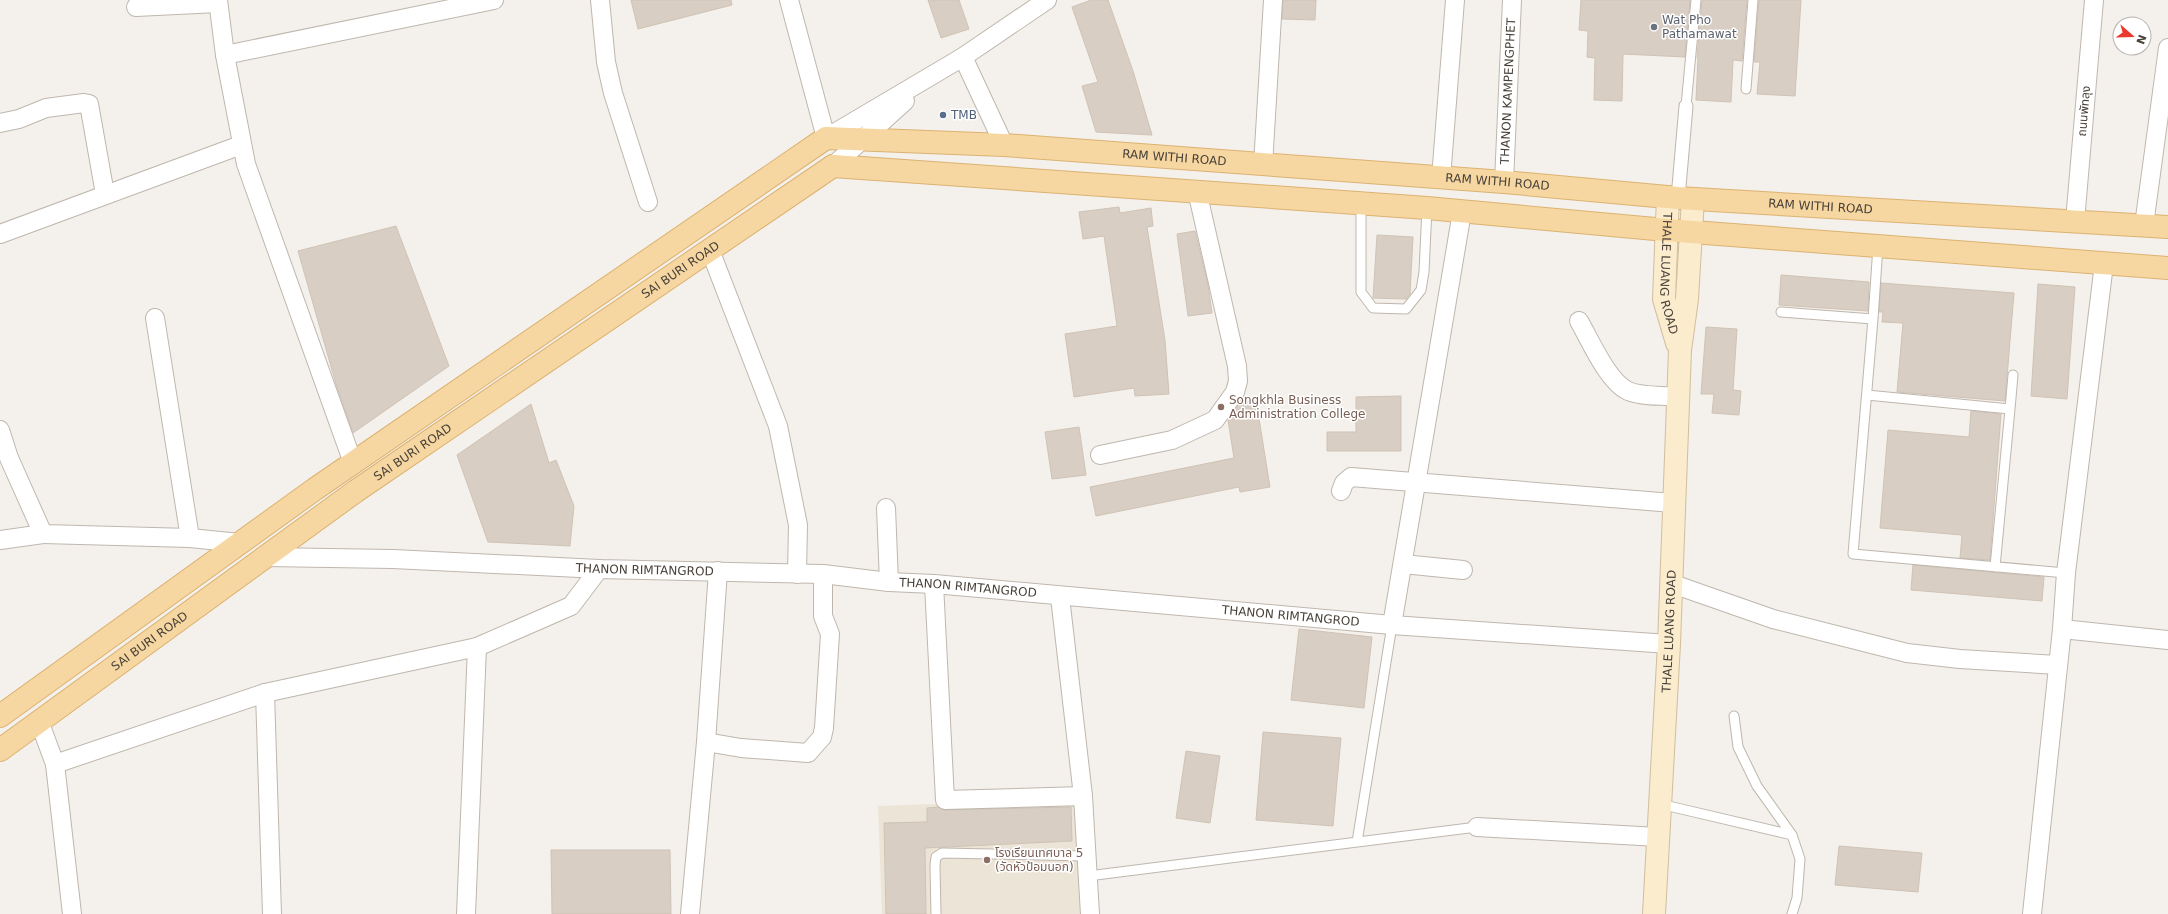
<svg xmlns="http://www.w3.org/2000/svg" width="2168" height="914" viewBox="0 0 2168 914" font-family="'DejaVu Sans','Noto Sans Thai',sans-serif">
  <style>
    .education { fill: #ece4d6 }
    .building { fill: #d8cec4; stroke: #cfc3b4 }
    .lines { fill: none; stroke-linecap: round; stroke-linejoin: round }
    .service-casing { stroke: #bfb7ae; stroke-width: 11 }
    .pedestrian-casing { stroke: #bfb7ae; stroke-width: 15 }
    .minor-casing { stroke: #bfb7ae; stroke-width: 20 }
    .secondary-casing { stroke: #d0bf9e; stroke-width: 24 }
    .primary-casing { stroke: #dbb271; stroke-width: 24 }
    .service { stroke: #fff; stroke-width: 9 }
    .pedestrian { stroke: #fff; stroke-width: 13 }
    .minor { stroke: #fff; stroke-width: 18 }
    .secondary { stroke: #fbecce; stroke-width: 22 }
    .primary { stroke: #f7d7a1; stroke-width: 22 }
    .worship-dot { fill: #6b7280; stroke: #fff; stroke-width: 1.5 }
    .service-dot { fill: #5c6f8a; stroke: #fff; stroke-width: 1.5 }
    .education-dot { fill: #8d6e63; stroke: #fff; stroke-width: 1.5 }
    .labels { text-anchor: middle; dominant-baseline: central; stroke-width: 3; stroke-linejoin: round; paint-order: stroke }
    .worship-label { font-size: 12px; fill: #5b616d; stroke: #fff; text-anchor: start }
    .street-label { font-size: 12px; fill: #484139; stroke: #fff }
    .service-label { font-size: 12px; fill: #4e5e75; stroke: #fff; text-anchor: start }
    .education-label { font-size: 12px; fill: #785e54; stroke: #fff; text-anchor: start }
  </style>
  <rect width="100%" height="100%" fill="#f4f0eb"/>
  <path class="education" d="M1077 799 1097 914H882L878 806Z"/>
  <path class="building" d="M631 0H731L732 5 638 29Z
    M928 0H959L969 29 941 38Z
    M1091 0H1108L1133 71 1152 135 1096 132 1082 86 1098 82 1072 7Z
    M1283 0H1316L1315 20 1282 19Z
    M1581 0H1690L1685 57 1623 54 1622 101 1594 100 1595 58 1587 57 1588 31 1579 30Z
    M1702 0H1747L1742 61 1733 60 1731 102 1696 100 1698 58H1697Z
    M1759 0H1801L1795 96 1757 94 1760 62H1754Z
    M1119 207 1120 213 1151 208 1153 226 1147 227 1165 340 1169 394 1135 396 1134 388 1074 397 1065 334 1117 326 1104 236 1083 239 1079 212Z
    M396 226 449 366 353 433 336 384 298 251Z
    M1195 231 1208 285 1212 313 1188 316 1177 234Z
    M1377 235 1413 237 1410 294 1406 299 1373 298Z
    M1781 275 1869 282 1868 311 1779 305Z
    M1881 283 2014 293 2005 401 1897 392 1903 323 1882 322 1883 312H1879Z
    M2038 284 2075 287 2067 399 2031 396Z
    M1706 327 1737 329 1733 390 1741 391 1739 415 1712 413 1714 394H1701Z
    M1401 396V451H1327V432H1356V397Z
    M1256 400 1270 487 1240 492 1239 487 1096 516 1090 487 1234 458 1228 420 1240 402Z
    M531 404 549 463 556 460 574 506 570 546 488 542 457 455Z
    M1971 411 2001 414 1990 560 1960 558 1962 535 1880 528 1888 430 1969 437Z
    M1079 427 1086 475 1052 479 1045 432Z
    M1913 565 2044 577 2042 601 1911 590Z
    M1299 629 1372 637 1364 708 1291 700Z
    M1263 732 1341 738 1333 826 1256 820Z
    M1186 751 1220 756 1210 823 1176 818Z
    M938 807 945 810 1071 807 1072 841 925 848 926 914H886L884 823 927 822V808Z
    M1839 846 1922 853 1918 892 1835 885Z
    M551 850H670L671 914H552Z"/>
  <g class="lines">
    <g class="service-casing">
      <path id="service" d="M1746 89 1753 0
        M1686 106 1696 0
        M1361 204V292L1373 308 1406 309 1421 290 1424 272 1427 208
        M1878 246 1873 319 1853 554 2066 573
        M1781 312 1873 319
        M1867 395 2010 409 1995 567
        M2010 409 2013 375
        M1734 716 1738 747 1757 786 1792 835 1800 859 1797 898 1792 914
        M1660 804 1792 835
        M1357 842 1392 625
        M1088 876 1477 827
        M936 914 935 865 936 857 942 853 1087 856"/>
    </g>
    <g class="pedestrian-casing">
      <path id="pedestrian" d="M1678 198 1686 106"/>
    </g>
    <g class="minor-casing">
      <g id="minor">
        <path d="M218 0 225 55 246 164 353 463"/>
        <path d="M600 0 606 62 613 93 648 202"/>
        <path d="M789 0 826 138 963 57 1047 0"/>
        <path d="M136 7 218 3"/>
        <path d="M225 55 494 0"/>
        <path d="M963 57 1004 145"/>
        <path d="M0 123 19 119 46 108 84 103 89 104 105 194"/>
        <path d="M1263 165 1273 0"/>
        <path d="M833 166 905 101"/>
        <path d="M1441 178 1455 0"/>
        <path id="s1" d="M1504 182 1512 0"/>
        <path d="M2075 221 2094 0"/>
        <path d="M2144 225 2168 48"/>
        <path d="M0 234 241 145"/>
        <path d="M710 250 778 426 798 525 797 574"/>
        <path d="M155 318 190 538"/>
        <path d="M1579 321C1590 340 1608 382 1628 391 1642 397 1662 395 1677 397"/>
        <path d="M0 430 9 458 43 534 190 538 240 543"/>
        <path d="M1100 455 1172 440 1215 420 1235 392 1238 381 1237 366 1197 191"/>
        <path d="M1341 491 1344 483 1351 477 1673 503"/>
        <path d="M886 508 889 582"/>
        <path d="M0 540 43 534"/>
        <path id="s2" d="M266 557 393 559 599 569 823 574 889 582 934 584 1392 625 1669 644"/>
        <path d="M1403 564 1463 570"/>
        <path d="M1670 583 1773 619 1907 653 1960 659 2058 665"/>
        <path d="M934 584 945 800 1083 796"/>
        <path d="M1060 597 1083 796 1090 914"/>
        <path d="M1392 625 1462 212"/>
        <path d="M2062 629 2066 573 2104 264"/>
        <path d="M265 693 272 914"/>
        <path d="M39 721 55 764 72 914"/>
        <path d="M706 742 741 748 808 753 822 737 824 728 830 634 823 616V574"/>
        <path d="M55 764 265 693 477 647 571 606 599 569"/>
        <path d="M1477 827 1658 837"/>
        <path d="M466 914 477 647"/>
        <path d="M690 914 706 742 718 571"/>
        <path d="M2032 914 2062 629 2168 640"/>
      </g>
    </g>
    <g class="secondary-casing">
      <g id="secondary">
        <path id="s3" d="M1668 197 1664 299 1677 343"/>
        <path id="s4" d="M1654 914 1669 644 1680 350 1687 299 1693 199"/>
      </g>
    </g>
    <g class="primary-casing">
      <g id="primary">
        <path id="s5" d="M826 138 1004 145 1504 182 1678 198 2168 227"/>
        <path d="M833 166 1427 208 1666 230 2168 268"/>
        <path d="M0 716 315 489 826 138"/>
        <path id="s6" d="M0 750 356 491 833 166"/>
      </g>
    </g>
    <use href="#service" class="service"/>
    <use href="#pedestrian" class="pedestrian"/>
    <use href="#minor" class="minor"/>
    <use href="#secondary" class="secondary"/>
    <use href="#primary" class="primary"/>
  </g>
  <circle class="worship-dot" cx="1654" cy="27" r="4"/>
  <circle class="service-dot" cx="943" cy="115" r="4"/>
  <g class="education-dot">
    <circle cx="1221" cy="407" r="4"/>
    <circle cx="987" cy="860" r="4"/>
  </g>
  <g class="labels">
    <g class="worship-label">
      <text x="1662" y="20">Wat Pho<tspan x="1662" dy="14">Pathamawat</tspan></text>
    </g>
    <g class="street-label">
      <text stroke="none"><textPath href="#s1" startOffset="91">THANON KAMPENGPHET</textPath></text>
      <text transform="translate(2084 111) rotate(-85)">ถนนพัทลุง</text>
      <text stroke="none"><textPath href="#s5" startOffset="349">RAM WITHI ROAD</textPath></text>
      <text stroke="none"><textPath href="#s5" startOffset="673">RAM WITHI ROAD</textPath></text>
      <text stroke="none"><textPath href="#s5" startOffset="997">RAM WITHI ROAD</textPath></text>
      <text stroke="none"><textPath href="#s6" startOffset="833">SAI BURI ROAD</textPath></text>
      <text stroke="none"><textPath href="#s3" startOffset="77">THALE LUANG ROAD</textPath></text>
      <text stroke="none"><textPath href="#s6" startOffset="509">SAI BURI ROAD</textPath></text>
      <text stroke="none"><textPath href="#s2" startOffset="379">THANON RIMTANGROD</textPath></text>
      <text stroke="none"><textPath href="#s2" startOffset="703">THANON RIMTANGROD</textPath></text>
      <text stroke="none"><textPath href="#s2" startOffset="1027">THANON RIMTANGROD</textPath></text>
      <text stroke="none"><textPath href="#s4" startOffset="283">THALE LUANG ROAD</textPath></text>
      <text stroke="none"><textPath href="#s6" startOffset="185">SAI BURI ROAD</textPath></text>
    </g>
    <g class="service-label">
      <text x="951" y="115">TMB</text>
    </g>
    <g class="education-label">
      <text x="1229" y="400">Songkhla Business<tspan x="1229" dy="14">Administration College</tspan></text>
      <text x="995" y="853">โรงเรียนเทศบาล 5<tspan x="995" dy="14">(วัดหัวป้อมนอก)</tspan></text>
    </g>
  </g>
  <g transform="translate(2132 36) rotate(110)"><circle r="19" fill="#ffffff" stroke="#b6b3b0"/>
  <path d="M0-3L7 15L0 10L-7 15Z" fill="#ea382c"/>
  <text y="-6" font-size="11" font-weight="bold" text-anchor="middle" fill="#484139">N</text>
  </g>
</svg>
